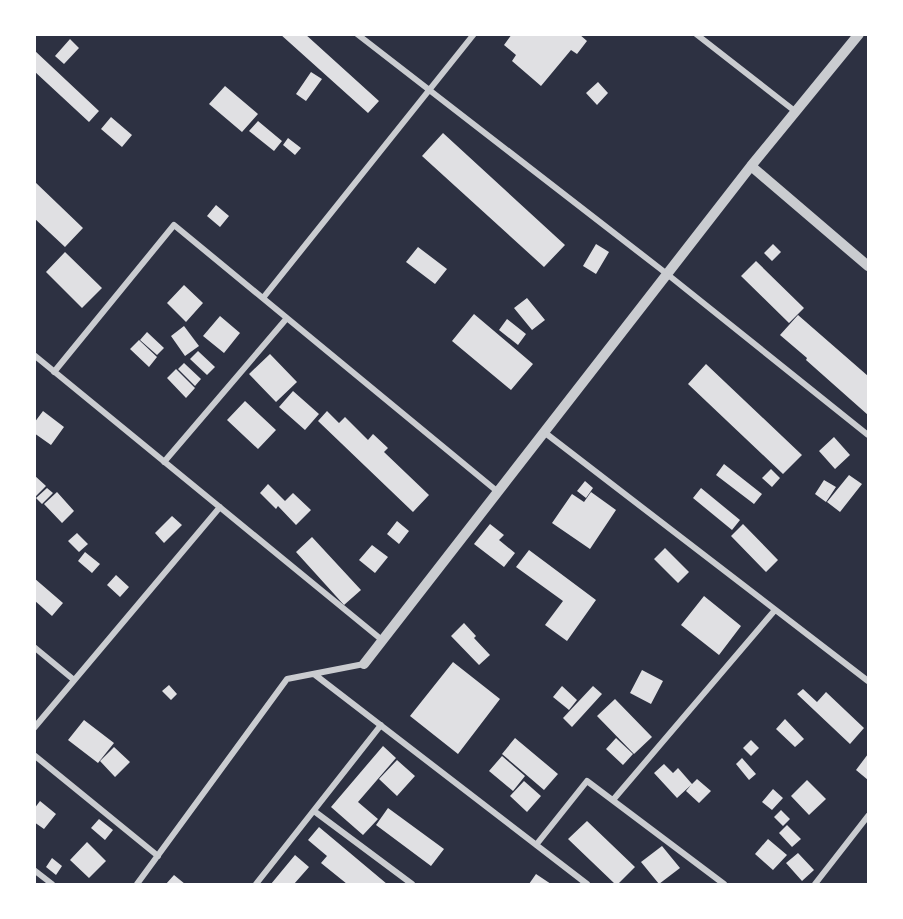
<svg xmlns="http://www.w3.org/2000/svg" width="903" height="919" viewBox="0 0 903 919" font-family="'DM Sans',sans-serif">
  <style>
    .building { fill: #e0e0e3 }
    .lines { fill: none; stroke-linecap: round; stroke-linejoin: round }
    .minor { stroke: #caccd0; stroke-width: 6 }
    .tertiary { stroke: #caccd0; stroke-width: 10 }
  </style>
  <rect width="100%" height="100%" fill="#2d3142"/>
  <path class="building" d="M280 34H305L379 101 368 113Z
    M512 34H579L587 41 577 54 571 50 541 86 512 61 516 55 504 45Z
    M70 39 79 48 64 64 55 56Z
    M34 50 99 111 89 122 34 71Z
    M311 72 322 79 306 101 296 94Z
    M598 82 608 93 597 105 586 93Z
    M225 86 258 114 242 132 209 104Z
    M111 117 132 135 122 147 101 129Z
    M258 121 282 141 274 151 249 131Z
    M443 133 565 245 544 267 422 156Z
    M288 138 301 148 295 155 283 145Z
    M34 181 83 228 65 247 34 218Z
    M216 205 229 216 220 227 207 216Z
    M596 244 609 252 596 274 583 266Z
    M773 244 781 252 772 261 764 253Z
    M418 247 447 269 435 284 406 262Z
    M65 252 102 288 82 308 46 272Z
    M756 261 804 308 789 323 741 276Z
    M184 285 203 303 186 322 167 303Z
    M527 298 545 320 532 330 514 308Z
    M474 314 533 364 511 390 452 341Z
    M798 315 868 376V415L806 360 807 358 780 335Z
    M220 316 240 333 224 353 203 336Z
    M507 319 526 334 518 345 499 330Z
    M184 326 199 346 185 356 171 336Z
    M147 332 164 348 157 355 140 340Z
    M139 340 157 357 149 367 130 349Z
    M198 351 215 367 207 375 190 359Z
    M270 354 297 382 276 402 249 374Z
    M184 363 201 379 195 386 178 369Z
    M706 364 802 455 783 474 688 384Z
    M176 369 195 388 186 398 167 378Z
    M293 391 319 414 305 430 279 407Z
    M245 401 276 430 258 449 227 420Z
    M43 411 64 427 51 445 34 433V423Z
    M327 411 339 423 345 417 368 440 373 434 388 448 384 452 429 495 413 512 318 421Z
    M834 437 850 455 835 469 819 451Z
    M724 464 762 494 754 504 716 475Z
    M771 469 780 478 772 487 762 478Z
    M34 475 46 486 34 498Z
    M849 475 862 484 840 512 827 502Z
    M824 480 836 487 826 502 815 494Z
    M585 481 593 488 586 498 577 491Z
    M268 484 285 501 293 493 311 510 296 525 278 506 276 509 260 493Z
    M47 488 53 493 42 504 36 498Z
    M701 488 740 520 732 530 693 498Z
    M57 492 74 511 62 523 44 504Z
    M591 492 616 510 590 549 552 523 572 494 584 502Z
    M172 516 182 525 164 543 155 533Z
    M397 521 409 531 399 544 387 534Z
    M490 524 504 535 499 540 515 553 504 567 474 544Z
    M743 524 778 560 766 572 731 536Z
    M77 533 88 544 79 552 68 541Z
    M312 537 361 590 344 605 296 552Z
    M372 545 388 557 375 573 359 560Z
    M665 548 689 572 678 583 654 559Z
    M529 550 596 600 567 641 545 625 563 601 516 567Z
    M85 552 100 564 92 573 78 561Z
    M116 575 129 587 120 597 107 585Z
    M34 578 63 603 52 616 34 600Z
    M704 596 741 626 719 655 681 625Z
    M464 623 476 636 474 638 490 655 479 665 451 636Z
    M453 662 500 699 458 754 410 716Z
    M642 670 663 681 651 704 630 693Z
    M169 685 177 694 171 700 162 691Z
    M562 686 577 700 569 710 553 697Z
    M593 686 602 694 572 727 563 718Z
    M803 689 817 702 826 692 864 728 850 744 797 694Z
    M615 699 652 737 634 754 597 716Z
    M785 719 804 739 795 747 776 729Z
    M84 720 114 743 98 763 68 740Z
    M515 738 558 774 544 790 502 754Z
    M616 738 633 754 623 765 606 749Z
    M751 740 759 748 751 756 743 748Z
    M383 746 396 758 358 802 378 819 363 835 331 807Z
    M114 747 130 762 115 777 100 761Z
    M868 754V780L856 770Z
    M502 756 525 776 513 791 489 771Z
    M742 758 756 774 749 780 736 764Z
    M397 760 415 776 397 796 379 779Z
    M664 764 673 773 678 768 692 784 697 779 711 791 699 803 686 791 691 785 677 798 654 773Z
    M807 780 826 799 809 815 791 796Z
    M524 781 541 796 527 812 510 796Z
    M773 789 783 798 772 810 762 802Z
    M40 801 56 814 44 829 34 822V809Z
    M388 808 444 849 431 866 376 825Z
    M781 810 790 819 783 826 774 817Z
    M99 819 113 830 105 840 91 828Z
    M587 821 635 867 618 884H615L568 839Z
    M787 825 801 839 792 847 779 833Z
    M319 827 387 884H347L321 863 327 856 308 840Z
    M768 839 787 855 773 870 755 854Z
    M87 842 106 861 89 878 70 860Z
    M662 846 680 868 659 884 641 862Z
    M798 853 814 870 802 881 786 863Z
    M295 855 309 867 294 884H271Z
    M52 858 62 866 56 875 46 867Z
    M536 874 551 884H529Z
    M174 875 185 884H166Z"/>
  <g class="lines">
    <path class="minor" d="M357 34 667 274 868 435
      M696 34 796 112
      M263 298 474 34
      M34 355 382 640
      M54 372 174 225 498 492
      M544 432 868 681
      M164 462 287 318
      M34 647 74 680
      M314 674 587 884
      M34 728 220 507
      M34 755 158 856
      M613 800 775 610
      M314 811 412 884
      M536 845 587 781 724 884
      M34 870 52 884
      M137 884 287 679 364 664
      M256 884 381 725
      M815 884 868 816"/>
    <path class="tertiary" d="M751 166 868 266
      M364 664 751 166 859 34"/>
  </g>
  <rect width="903" height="919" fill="none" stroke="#ffffff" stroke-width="72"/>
</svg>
